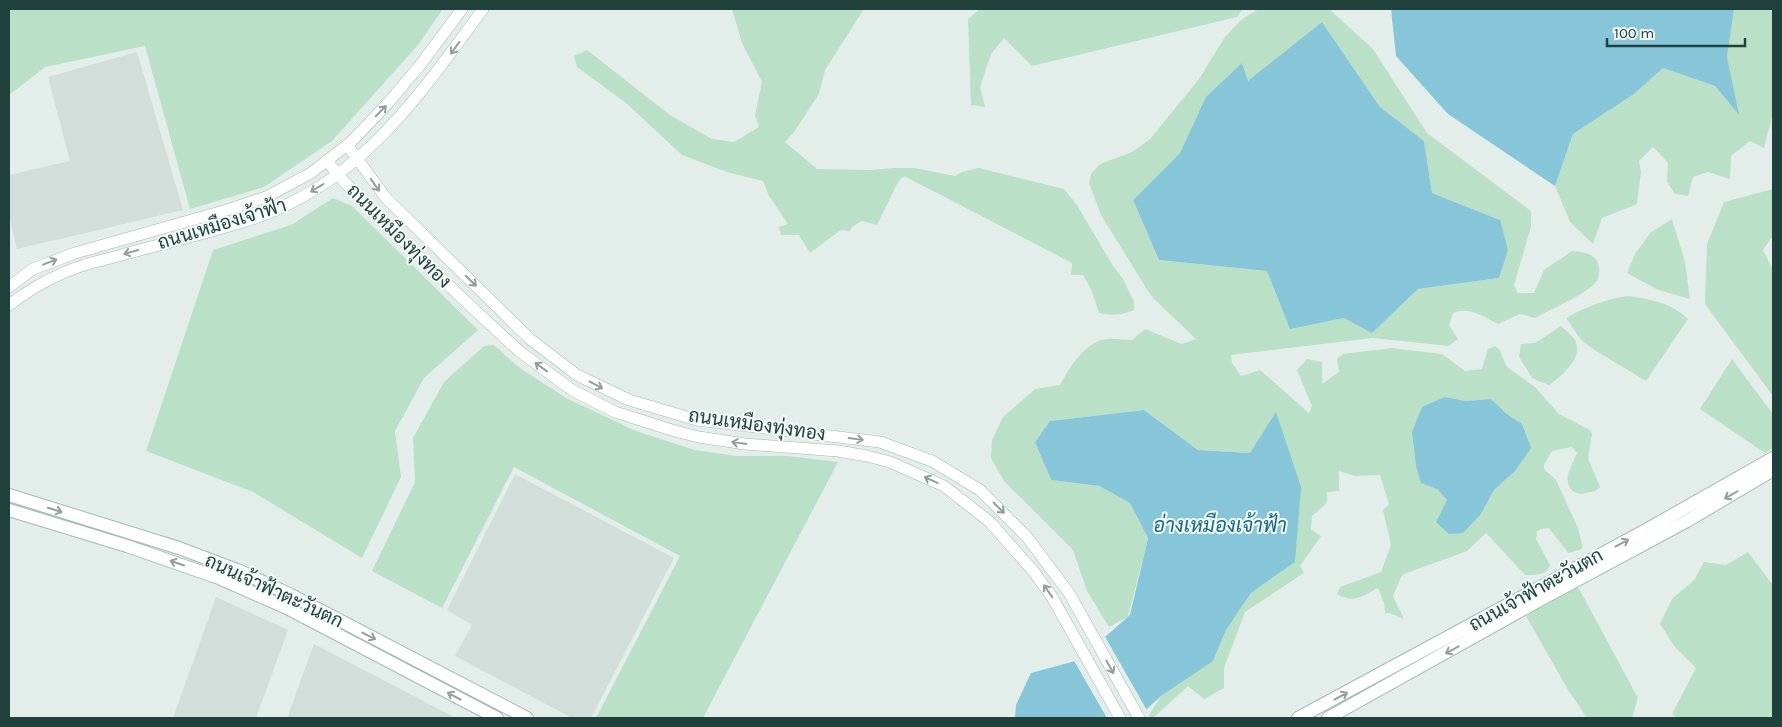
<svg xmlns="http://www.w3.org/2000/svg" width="1782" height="727" viewBox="0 0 1782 727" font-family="Karla,Sarabun,sans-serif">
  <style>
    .built { fill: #d1ded9 }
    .green { fill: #bae1c7; fill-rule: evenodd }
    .water { fill: #86c6d8 }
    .pier { fill: #e3eeea }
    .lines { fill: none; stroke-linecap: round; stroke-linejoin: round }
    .tertiary-casing { stroke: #a5b7b2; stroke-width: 12 }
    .secondary-casing { stroke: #a0bbb3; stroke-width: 14 }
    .tertiary { stroke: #fff; stroke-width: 11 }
    .secondary { stroke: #fff; stroke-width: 12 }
    .oneway { stroke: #90a09d }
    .labels { text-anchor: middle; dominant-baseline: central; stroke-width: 4; stroke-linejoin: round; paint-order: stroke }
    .street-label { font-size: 19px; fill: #20413b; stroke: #f4faf7 }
    .water-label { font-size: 20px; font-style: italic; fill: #146983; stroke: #f4faf7 }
  </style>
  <rect width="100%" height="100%" fill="#e3eeea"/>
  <path class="built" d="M137 52 183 210 17 249 9 216V175L70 161 48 77Z
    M515 474 674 558 591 718H572L455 656 472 625 447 610Z
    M216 597 288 630 256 718H173Z
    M314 644 456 718H287Z"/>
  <path class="green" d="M9 9H443L418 45 332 141 264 187 190 209 145 46 45 67 9 95Z
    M732 9H864L825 70 819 94 794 132 785 142 817 169 870 170 893 168H915L955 176 962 172 979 168 1064 189 1077 205 1113 266 1123 279 1134 302V310C1122 315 1112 316 1099 313L1091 289 1083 275H1071L1072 263 904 176 898 182 877 225 862 221 852 227 850 231 841 230 810 253 799 235H781L779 227 788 224 769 196 763 181 727 172 682 155 626 103 577 67 574 56 587 50 670 115 712 139 734 142 759 127 755 115 762 82 742 43Z
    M980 9H1243L1237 17 1032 66 1004 38 991 54 980 87 985 107 971 105 968 19Z
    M1259 9H1329L1373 49 1427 133 1531 211V227L1514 285 1518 293H1534L1544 270 1572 251C1583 252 1597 253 1599 267 1599 271 1599 276 1598 279 1592 292 1549 310 1535 318L1520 314 1498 324C1484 317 1469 306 1453 313L1449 325 1458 339 1449 346 1373 338 1231 355 1232 363 1241 376 1260 370 1309 413 1312 406 1297 370 1307 359 1322 362V384L1339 372 1337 359 1343 354 1392 348 1442 354 1465 371 1482 369 1488 349 1495 346 1499 349 1507 367 1535 387 1559 414 1590 430 1592 434 1588 458 1600 487C1597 491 1592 492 1586 493 1573 497 1564 484 1569 472 1571 465 1574 459 1577 453L1572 447 1552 451 1544 465V469L1556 480 1578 528 1583 547 1580 550 1568 553 1549 528 1541 529 1537 531 1536 539 1550 565C1547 576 1534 575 1525 575L1486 533 1467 551 1404 574 1401 577 1393 596 1404 619 1389 613H1385L1384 603 1378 588C1362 596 1354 604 1337 594L1340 587 1381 572 1391 545 1383 510 1389 504 1380 475 1355 476 1339 471V491L1327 492V503L1312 516 1311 529 1321 536 1300 566 1304 573 1245 612 1224 668V688L1204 699 1188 686 1153 718H1150L1149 715 1161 696 1213 661 1226 630 1251 593 1295 562 1276 413 1250 453 1198 450 1144 410 1050 421 1035 442 1051 480 1099 486 1130 503 1148 538 1128 617 1109 627 1087 591 1073 550 1004 481 991 458 992 440 1003 417 1035 389 1060 385C1070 367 1084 342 1107 339 1115 338 1124 340 1132 340L1145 329 1182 344 1196 339 1153 298 1148 291 1101 215 1089 183 1091 174 1100 164 1132 152 1150 139 1199 79 1225 37 1242 19ZM1322 22 1380 107 1424 141 1432 193 1500 220 1499 278 1418 289 1372 332 1344 318 1290 328 1267 271 1159 260 1133 200 1180 153 1242 63 1248 82ZM1445 397 1466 401 1491 399 1507 414 1522 424 1515 471 1494 490 1481 514 1447 500 1437 489Z
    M1734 9H1773V114L1764 148 1750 141 1731 156 1730 179 1708 172 1693 177 1688 196 1675 194 1667 182 1668 163 1653 147 1639 161 1641 172 1637 204 1602 218 1593 244 1570 222 1555 186 1573 134 1634 94 1663 68 1715 86 1738 114 1727 57Z
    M1773 189V236L1763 250 1773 270V396L1705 304 1707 244 1724 202Z
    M333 198 352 206 478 330 424 378 395 431 401 477 362 558 253 492 146 451 213 250 291 225Z
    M1672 219 1685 262 1690 299 1658 290 1627 273 1635 254 1650 233Z
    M1628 296C1650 299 1672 303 1688 319L1646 381 1593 349 1581 340 1566 318C1586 307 1605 299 1628 296Z
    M1561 326C1565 330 1572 335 1575 340 1585 357 1560 377 1549 385L1532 378 1519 357 1521 344 1535 343Z
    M494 345 520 368 566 398 636 431 695 450 736 456H789L838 462 703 718H596L680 556 514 467 442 608 372 571 415 482 413 438 444 382 484 346Z
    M1732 359 1773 414V448L1765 453 1700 409Z
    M1748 552 1773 585V718H1677L1672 714 1696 668 1675 647 1660 624 1672 599 1695 579 1704 562 1726 565Z
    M1577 585 1638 698 1632 718H1587L1567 688 1526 616Z"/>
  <path class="water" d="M1391 9H1734L1727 57 1739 115 1715 86 1663 68 1634 94 1573 134 1555 186 1448 114 1396 56Z
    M1322 22 1380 107 1424 141 1432 193 1500 220 1508 250 1499 278 1418 289 1372 333 1344 318 1290 329 1267 271 1159 260 1133 200 1180 153 1206 97 1242 63 1248 81Z
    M1445 397 1466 401 1491 399 1507 414 1522 424 1531 448 1515 471 1494 490 1481 514 1463 533 1449 534 1436 522 1447 500 1437 489 1421 483 1416 466 1412 432 1422 407Z
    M1144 410 1198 450 1250 453 1276 412 1301 487 1295 562 1251 593 1226 630 1213 661 1161 696 1137 718H1015L1016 705 1031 673 1079 660 1130 615 1148 538 1130 503 1099 486 1051 480 1035 442 1050 421Z"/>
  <path class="pier" d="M1104 635 1148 712 1141 718H1107L1073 659 1078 658Z"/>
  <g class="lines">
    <g class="tertiary-casing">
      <path id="tertiary" d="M347 145 386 198 530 339 577 375 629 400 697 420 880 442 932 461 980 490 1027 537 1069 593 1139 718
        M327 160 337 174 370 209 464 300 519 351 572 390 615 412 675 431 699 437 745 444 838 451 867 456 890 462 944 486 990 522 1034 572 1052 597 1120 718
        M9 287 33 269 75 253 227 210 266 197 311 173 351 142 389 102 421 64 462 9
        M9 305C25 293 42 282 61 274 79 265 99 261 118 256 161 244 204 234 246 221 358 186 417 99 483 9"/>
    </g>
    <g class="secondary-casing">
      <path id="secondary" d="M9 495 179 548 240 571 291 595 527 718
        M9 510 127 546 219 578 287 608 497 718
        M1298 718 1646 530 1773 458
        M1328 718 1538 601 1687 521 1773 470"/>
    </g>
    <use href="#tertiary" class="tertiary"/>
    <use href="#secondary" class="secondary"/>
  </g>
  <defs><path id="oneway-shaft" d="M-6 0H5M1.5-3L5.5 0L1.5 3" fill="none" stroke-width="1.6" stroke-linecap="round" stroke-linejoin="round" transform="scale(1.25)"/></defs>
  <g class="oneway">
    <use href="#oneway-shaft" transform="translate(455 48) rotate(126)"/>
    <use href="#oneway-shaft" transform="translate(381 111) rotate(-45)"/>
    <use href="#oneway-shaft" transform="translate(375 185) rotate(55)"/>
    <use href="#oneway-shaft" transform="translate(317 188) rotate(149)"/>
    <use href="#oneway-shaft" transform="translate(131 252) rotate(164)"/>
    <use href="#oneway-shaft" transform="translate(50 262) rotate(-21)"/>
    <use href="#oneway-shaft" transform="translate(471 281) rotate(44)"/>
    <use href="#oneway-shaft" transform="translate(541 367) rotate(-144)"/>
    <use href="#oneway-shaft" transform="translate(596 385) rotate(28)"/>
    <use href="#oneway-shaft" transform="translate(856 439) rotate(8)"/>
    <use href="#oneway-shaft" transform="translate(739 443) rotate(-172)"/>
    <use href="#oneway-shaft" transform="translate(931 480) rotate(-155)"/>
    <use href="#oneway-shaft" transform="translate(1731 495) rotate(150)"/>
    <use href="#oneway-shaft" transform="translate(999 508) rotate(44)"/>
    <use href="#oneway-shaft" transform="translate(55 510) rotate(17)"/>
    <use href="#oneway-shaft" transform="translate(1622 543) rotate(-28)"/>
    <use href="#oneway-shaft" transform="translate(177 563) rotate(-161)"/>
    <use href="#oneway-shaft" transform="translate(1048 591) rotate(-125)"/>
    <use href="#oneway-shaft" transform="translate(369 636) rotate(27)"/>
    <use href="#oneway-shaft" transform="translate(1452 650) rotate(151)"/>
    <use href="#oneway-shaft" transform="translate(1110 667) rotate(61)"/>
    <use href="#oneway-shaft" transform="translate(454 696) rotate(-152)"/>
    <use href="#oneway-shaft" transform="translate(1341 696) rotate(-28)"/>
  </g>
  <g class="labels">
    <g class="street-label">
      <text transform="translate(222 224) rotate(-17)">ถนนเหมืองเจ้าฟ้า</text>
      <text transform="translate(399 236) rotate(45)">ถนนเหมืองทุ่งทอง</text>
      <text transform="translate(757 425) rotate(8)">ถนนเหมืองทุ่งทอง</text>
      <text transform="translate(1536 590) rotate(-29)">ถนนเจ้าฟ้าตะวันตก</text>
      <text transform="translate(274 591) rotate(25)">ถนนเจ้าฟ้าตะวันตก</text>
    </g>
    <g class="water-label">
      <text x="1220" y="525">อ่างเหมืองเจ้าฟ้า</text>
    </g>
  </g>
  <rect width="1782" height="727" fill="none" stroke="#20413b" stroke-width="20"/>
  <path d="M1607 38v8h138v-8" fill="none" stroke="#20413b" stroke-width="2.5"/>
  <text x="1614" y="38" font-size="15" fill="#20413b" stroke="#f4faf7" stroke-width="4" paint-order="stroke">100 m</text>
</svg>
